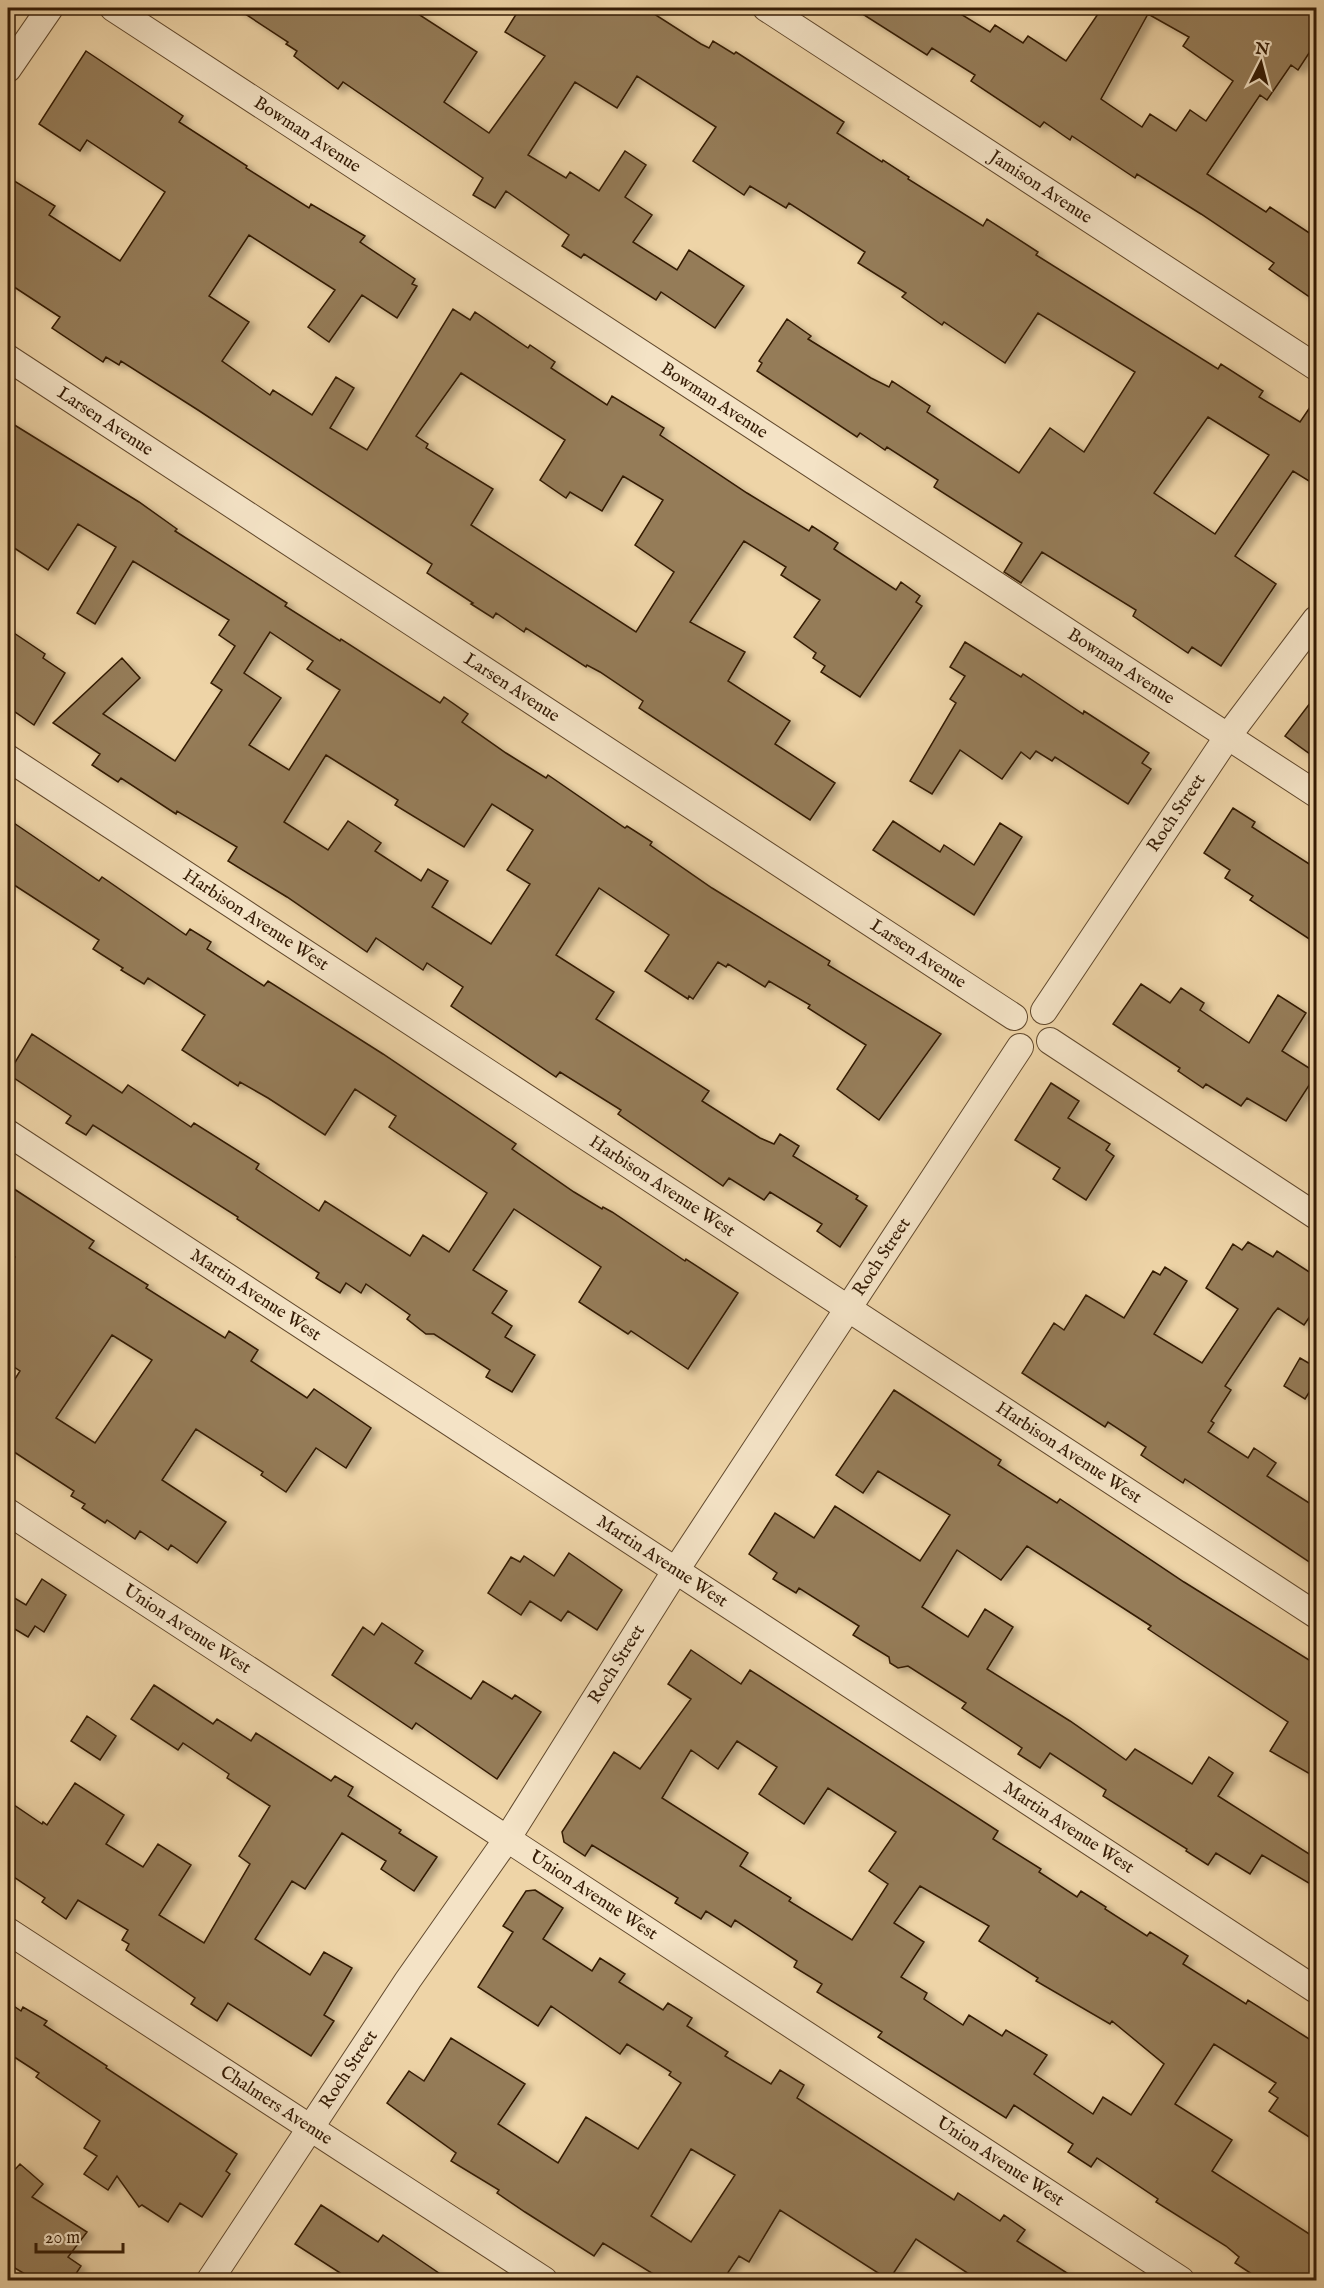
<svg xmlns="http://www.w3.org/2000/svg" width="1324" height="2288" viewBox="0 0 1324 2288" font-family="'IM FELL English',serif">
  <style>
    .building { fill: #957b59; stroke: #341b04; stroke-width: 1.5; fill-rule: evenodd; filter: url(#shadow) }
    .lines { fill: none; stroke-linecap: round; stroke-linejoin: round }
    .street-casing { stroke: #62492d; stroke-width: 28 }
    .street { stroke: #f4e3c6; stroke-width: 26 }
    .labels { text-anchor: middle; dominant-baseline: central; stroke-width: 4.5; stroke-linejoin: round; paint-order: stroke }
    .street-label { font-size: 18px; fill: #341b04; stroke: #f4e3c6 }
  </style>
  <defs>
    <filter id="shadow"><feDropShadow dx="6" dy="4" stdDeviation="3" flood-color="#0004"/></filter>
  </defs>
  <rect width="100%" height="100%" fill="#eed4a7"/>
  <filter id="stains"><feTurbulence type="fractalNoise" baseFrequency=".00333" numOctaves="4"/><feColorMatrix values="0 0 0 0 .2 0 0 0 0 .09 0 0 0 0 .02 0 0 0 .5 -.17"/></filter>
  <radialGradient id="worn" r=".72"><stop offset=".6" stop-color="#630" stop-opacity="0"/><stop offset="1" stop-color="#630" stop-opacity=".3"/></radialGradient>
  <path class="building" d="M236 8H409L477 52 444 102 489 133 545 56 505 32 520 8H645L701 44 709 48 713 41 734 54 736 52 844 122 837 133 882 162 883 160 909 177 908 179 983 226 987 219 1038 252 1036 255 1218 369 1221 364 1263 391 1259 397 1300 422 1317 397V486L1293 471 1235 556 1276 584 1221 666 1192 647 1188 653 1133 616 1136 610 1042 552 1021 583 1004 572 1022 543 934 487 938 480 887 447 885 450 860 433 857 437 757 371 762 363 759 361 787 319 811 336 808 339 871 378 889 387 892 381 930 406 927 412 1019 473 1050 428 1084 452 1135 372 1038 313 1005 363 944 322 942 325 902 297 906 293 858 263 865 252 789 203 786 208 750 186 744 195 693 161 716 127 637 76 617 108 575 82 528 155 566 178 570 172 599 191 625 151 646 165 625 197 652 215 633 242 677 270 689 250 744 286 715 328 661 292 656 300 584 254 581 258 562 246 569 235 506 191 495 208 473 195 483 178 343 82 338 89 294 56 297 51 286 44 288 42ZM1208 417 1269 455 1215 534 1154 493Z
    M853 8H951L990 32 995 25 1023 43 1028 36 1066 61 1102 8H1317V41L1298 70 1291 65 1267 100 1260 95 1207 174 1266 212 1270 207 1317 238V302L1269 269 1274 263 1201 214 1137 174 1135 178 1072 136 1070 140 1044 122 1040 127 971 81 975 75 932 48 927 55ZM1148 14 1189 37 1183 46 1233 81 1206 121 1190 110 1176 131 1150 114 1142 127 1101 99Z
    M86 51 183 116 179 122 247 166 246 168 309 208 311 204 365 236 360 242 415 279 412 284 417 286 397 318 362 295 329 342 308 327 335 290 249 235 209 296 249 322 222 361 270 395 273 390 312 415 336 377 354 388 330 428 367 450 453 309 470 320 475 312 528 348 530 345 555 362 551 368 607 405 612 396 664 428 660 435 747 493 809 531 812 526 838 543 834 549 896 590 901 582 920 596 916 602 922 606 860 697 821 672 825 666 813 658 816 653 794 637 820 600 781 575 786 567 744 541 690 622 745 652 728 681 790 721 775 744 835 783 810 820 639 708 643 701 600 672 587 665 586 667 526 628 524 632 496 613 493 618 471 604 473 603 427 573 432 564 198 410 121 361 119 365 106 357 103 362 52 328 60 317 8 283V177L55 206 49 215 120 261 165 192 87 140 80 151 39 124ZM461 373 565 440 540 480 566 498 570 492 602 511 623 476 663 500 635 545 674 572 636 632 471 525 493 489 426 448 428 444 416 436Z
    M8 421 139 502 177 529 175 531 287 603 285 606 340 641 341 639 440 703 444 697 468 714 462 722 506 753 546 778 548 775 625 828 627 826 652 842 650 845 712 888 830 961 828 965 941 1034 879 1120 837 1089 866 1045 808 1008 810 1005 769 981 765 987 728 964 726 967 718 962 693 999 689 996 688 999 645 971 669 935 599 888 556 955 614 992 596 1019 709 1091 702 1101 760 1138 774 1144 780 1134 799 1146 793 1156 858 1196 856 1199 867 1206 840 1247 817 1231 822 1224 770 1192 764 1200 729 1178 723 1186 618 1114 621 1110 560 1072 556 1077 451 1006 463 987 427 963 423 970 376 938 367 952 287 897 228 861 237 847 177 811 176 814 121 778 118 782 92 765 100 754 53 723 122 658 140 678 103 714 175 761 222 690 211 683 235 646 219 635 229 620 133 561 95 624 77 613 116 547 78 524 48 570 8 544ZM270 632 313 661 307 669 340 690 289 770 249 745 281 698 244 673ZM326 755 398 800 395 805 464 847 492 804 533 830 507 870 530 884 491 944 432 907 448 881 428 869 421 881 375 851 381 843 348 821 328 850 284 822Z
    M8 629 45 654 43 658 65 673 34 725 8 707Z
    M965 642 1021 677 1023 674 1083 714 1084 711 1149 753 1142 763 1151 769 1128 804 1055 757 1052 761 1036 751 1030 759 1021 752 1002 779 960 750 932 794 910 781 956 703 950 699 965 676 950 667Z
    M1317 694V759L1285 736Z
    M1233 808 1255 822 1252 827 1317 869V944L1250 900 1253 896 1225 878 1230 870 1204 853Z
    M8 819 99 881 102 877 186 935 190 929 211 942 207 949 264 986 268 981 383 1054 516 1144 512 1149 574 1192 602 1209 603 1207 612 1212 685 1261 686 1259 738 1293 688 1369 631 1331 628 1334 579 1302 601 1267 514 1209 473 1270 507 1291 492 1313 512 1326 505 1337 535 1355 512 1392 486 1377 490 1370 434 1334H426L407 1319 410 1315 366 1284 361 1293 346 1283 340 1293 316 1278 319 1273 237 1219 238 1217 93 1125 86 1135 66 1123 71 1116 8 1074 32 1034 122 1093 128 1085 191 1127 194 1123 259 1164 256 1169 319 1211 325 1201 410 1256 423 1235 449 1252 487 1193 389 1127 396 1116 355 1089 325 1135 268 1098 240 1082 238 1086 182 1050 205 1015 148 978 144 984 121 970 123 968 93 949 99 940 8 881Z
    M893 821 940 852 944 845 974 865 1000 823 1022 837 974 915 873 850Z
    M1141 984 1170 1003 1181 988 1204 1003 1200 1010 1249 1043 1278 995 1306 1013 1282 1051 1317 1073 1286 1121 1247 1098 1241 1106 1206 1084 1203 1088 1178 1071 1180 1068 1113 1024Z
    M1051 1083 1079 1101 1068 1118 1110 1144 1106 1150 1114 1156 1086 1200 1053 1179 1060 1168 1015 1140Z
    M8 1185 94 1241 89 1248 148 1285 146 1288 225 1338 229 1331 258 1350 251 1361 307 1398 314 1389 371 1428 346 1468 316 1448 286 1492 261 1475 263 1472 196 1429 162 1480 226 1522 197 1563 171 1545 168 1550 140 1531 135 1539 107 1520 105 1523 82 1508 85 1504 71 1496 74 1491 8 1448V1390L20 1371 8 1363V1269L15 1257 8 1252ZM112 1335 152 1360 95 1443 56 1418Z
    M1248 1242 1273 1257 1277 1251 1317 1277V1306L1304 1325 1278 1308 1273 1314 1225 1386 1231 1390 1211 1421 1214 1423 1208 1432 1248 1458 1254 1448 1276 1463 1267 1476 1317 1508V1567L1185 1479 1183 1483 1141 1455 1146 1447 1108 1422 1105 1427 1022 1373 1054 1323 1064 1330 1086 1295 1124 1318 1153 1271 1160 1275 1165 1267 1187 1281 1154 1334 1202 1363 1238 1309 1206 1288 1233 1244 1242 1250Z
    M1300 1358 1317 1368V1380L1305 1399 1284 1386Z
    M894 1390 1001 1460 998 1465 1057 1503 1060 1499 1184 1582 1317 1665V1778L1270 1751 1288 1722 1148 1629 1151 1626 1027 1546 1001 1580 957 1550 922 1607 968 1637 985 1609 1013 1627 987 1669 1070 1721 1126 1760 1135 1749 1192 1784 1209 1757 1233 1773 1218 1796 1317 1859V1888L1262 1855 1250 1874 1216 1853 1208 1865 1186 1851 1187 1849 1103 1796 1106 1790 1050 1753 1040 1768 1018 1754 1022 1748 962 1708 966 1703 908 1666 898 1668 890 1663 889 1657 853 1635 859 1626 799 1588 796 1593 773 1579 777 1573 749 1554 775 1513 814 1538 835 1506 920 1561 950 1515 878 1471 863 1493 836 1475Z
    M569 1553 622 1590 597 1630 568 1611 561 1621 530 1601 521 1615 488 1593 511 1557 520 1562 524 1556 554 1576Z
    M42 1579 66 1595 44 1632 35 1626 28 1637 8 1625V1594L26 1605Z
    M382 1623 423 1651 415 1663 471 1699 483 1681 512 1699 515 1695 541 1712 497 1779 416 1723 412 1729 332 1675 363 1627 374 1635Z
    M691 1650 741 1684 750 1670 998 1831 993 1839 1041 1869 1039 1872 1077 1897 1081 1891 1106 1907 1105 1909 1147 1936 1150 1932 1188 1956 1183 1964 1246 2004 1248 2000 1317 2044V2142L1269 2111 1278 2098 1269 2092 1276 2083 1214 2044 1175 2104 1232 2140 1212 2171 1317 2239V2280H1261L1235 2263 1239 2257 1226 2246 1156 2202 1158 2199 1097 2158 1091 2167 1068 2152 1073 2144 1014 2105 1006 2118 878 2037 882 2032 817 1992 822 1984 794 1967 797 1961 735 1920 731 1927 706 1911 701 1919 675 1903 678 1898 592 1845 585 1856 564 1842 562 1832 614 1752 640 1769 691 1699 668 1684ZM737 1741 777 1767 759 1794 804 1824 828 1788 896 1832 869 1871 888 1884 852 1940 789 1901 791 1898 740 1866 748 1853 662 1798 691 1750 718 1769ZM920 1886 989 1926 979 1941 1038 1978 1036 1981 1110 2024 1112 2021 1164 2064 1131 2115 1103 2097 1093 2114 1034 2074 1047 2055 1006 2030 1002 2036 969 2015 963 2025 924 1999 927 1993 901 1977 924 1942 894 1923Z
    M154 1685 213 1724 217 1719 251 1741 256 1733 331 1781 335 1776 353 1787 348 1796 401 1830 399 1833 437 1857 414 1891 381 1869 386 1861 342 1833 305 1889 292 1881 255 1939 310 1975 324 1952 352 1968 324 2015 334 2021 311 2056 228 2003 217 2021 191 2004 195 1998 126 1950 129 1944 122 1940 128 1930 78 1900 66 1919 42 1902 45 1898 8 1873V1801L42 1824 43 1822 47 1825 75 1783 124 1815 106 1844 143 1867 158 1844 191 1865 159 1915 204 1943 250 1864 239 1856 270 1806 227 1778 229 1774 183 1743 178 1750 131 1719Z
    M87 1716 116 1736 100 1760 71 1741Z
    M535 1890 563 1908 543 1939 592 1971 600 1958 625 1974 619 1982 663 2010 668 2003 692 2018 687 2026 728 2052 725 2056 771 2084 780 2070 804 2085 797 2098 954 2200 958 2193 1000 2221 1004 2215 1025 2230 1017 2241 1078 2280H978L916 2239 889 2280 780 2210 749 2262 739 2256 723 2280H663L603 2243 594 2256 525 2212 497 2193 499 2190 451 2161 456 2153 387 2103 409 2071 424 2081 451 2038 525 2084 498 2124 558 2163 586 2117 638 2149 681 2083 669 2075 671 2072 627 2044 620 2054 551 2006 538 2026 478 1987 513 1932 503 1926 526 1891ZM691 2149 735 2175 691 2242 651 2216Z
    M8 2002 21 2011 23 2007 47 2021 44 2025 107 2066 106 2068 237 2154 226 2171 230 2174 202 2217 180 2203 168 2222 142 2205 139 2207 117 2176 108 2190 84 2174 97 2156 84 2148 100 2121 36 2077 39 2073 8 2053Z
    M20 2164 43 2184 32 2197 87 2232 68 2257 81 2266 72 2280H35L8 2264V2177Z
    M321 2205 378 2242 383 2235 449 2280H351L295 2244Z"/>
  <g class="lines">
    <g class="street-casing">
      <g id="street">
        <path id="s1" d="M113 8 1316 794"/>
        <path id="s2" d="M766 8 1316 367"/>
        <path d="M8 69 50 8"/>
        <path id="s3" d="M8 358 1014 1017"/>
        <path id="s4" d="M8 758 1316 1615"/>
        <path id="s5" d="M1044 1011 1228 736 1316 619"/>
        <path d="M1050 1041 1316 1216"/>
        <path id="s6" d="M8 1133 1316 1990"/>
        <path id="s7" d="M8 1512 1181 2280"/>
        <path id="s8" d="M8 1931 544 2280"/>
        <path id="s9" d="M210 2280 408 1980 507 1839 676 1570 1020 1047"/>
      </g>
    </g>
    <use href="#street" class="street"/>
  </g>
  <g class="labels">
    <g class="street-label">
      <text stroke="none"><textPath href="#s1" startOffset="232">Bowman Avenue</textPath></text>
      <text stroke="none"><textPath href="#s2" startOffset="328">Jamison Avenue</textPath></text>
      <text stroke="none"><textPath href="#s1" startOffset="718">Bowman Avenue</textPath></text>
      <text stroke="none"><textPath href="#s3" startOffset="116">Larsen Avenue</textPath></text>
      <text stroke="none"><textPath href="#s1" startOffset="1204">Bowman Avenue</textPath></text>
      <text stroke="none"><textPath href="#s3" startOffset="602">Larsen Avenue</textPath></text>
      <text stroke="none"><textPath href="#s5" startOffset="238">Roch Street</textPath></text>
      <text stroke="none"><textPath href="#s4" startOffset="296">Harbison Avenue West</textPath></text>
      <text stroke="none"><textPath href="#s3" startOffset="1088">Larsen Avenue</textPath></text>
      <text stroke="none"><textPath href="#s4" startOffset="782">Harbison Avenue West</textPath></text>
      <text stroke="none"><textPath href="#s9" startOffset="1224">Roch Street</textPath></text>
      <text stroke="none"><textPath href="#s6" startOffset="296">Martin Avenue West</textPath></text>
      <text stroke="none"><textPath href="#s4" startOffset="1268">Harbison Avenue West</textPath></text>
      <text stroke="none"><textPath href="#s6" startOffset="782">Martin Avenue West</textPath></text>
      <text stroke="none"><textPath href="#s7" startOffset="214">Union Avenue West</textPath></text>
      <text stroke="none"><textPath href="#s9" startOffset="738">Roch Street</textPath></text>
      <text stroke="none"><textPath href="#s6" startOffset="1268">Martin Avenue West</textPath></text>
      <text stroke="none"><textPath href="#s7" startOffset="700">Union Avenue West</textPath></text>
      <text stroke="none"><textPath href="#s9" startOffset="252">Roch Street</textPath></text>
      <text stroke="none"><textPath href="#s8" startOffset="320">Chalmers Avenue</textPath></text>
      <text stroke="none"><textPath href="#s7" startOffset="1186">Union Avenue West</textPath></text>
    </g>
  </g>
  <rect width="1324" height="2288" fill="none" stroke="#eed4a7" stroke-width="30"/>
  <rect x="9" y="9" width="1306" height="2270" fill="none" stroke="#341b04" stroke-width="3"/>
  <rect x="15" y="15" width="1294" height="2258" fill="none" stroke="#341b04" stroke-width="1.5"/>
  <g transform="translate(1261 63) rotate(6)" stroke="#f4e3c6" stroke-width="4.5" paint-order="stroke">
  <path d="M0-4.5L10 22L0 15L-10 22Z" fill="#341b04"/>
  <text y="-9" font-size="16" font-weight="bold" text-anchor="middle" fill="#341b04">N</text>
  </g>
  <path d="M36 2243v9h87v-9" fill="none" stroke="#341b04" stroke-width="3"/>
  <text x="45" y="2243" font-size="18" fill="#341b04" stroke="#f4e3c6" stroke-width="4.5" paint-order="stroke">20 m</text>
  <rect width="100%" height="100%" filter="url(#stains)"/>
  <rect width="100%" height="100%" fill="url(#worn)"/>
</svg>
